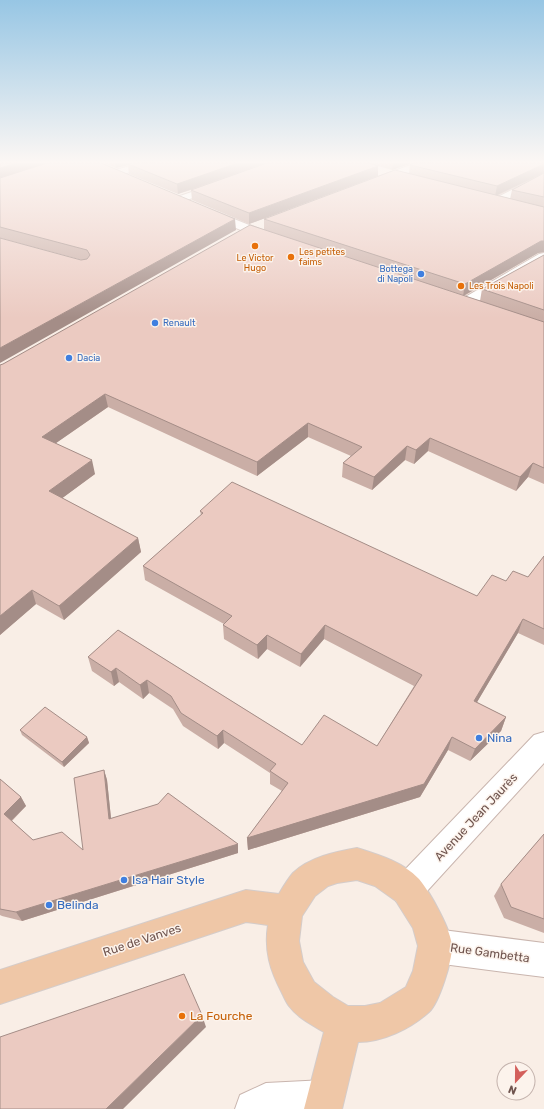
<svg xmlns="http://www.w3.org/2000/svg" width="544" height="1109" viewBox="0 0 544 1109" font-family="Rubik,sans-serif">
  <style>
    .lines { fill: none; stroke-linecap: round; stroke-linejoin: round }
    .minor-casing { stroke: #c9b5ae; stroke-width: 2 }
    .major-casing { stroke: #d4ccca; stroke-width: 2 }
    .minor { fill: #fff; fill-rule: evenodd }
    .major { fill: #efc7a7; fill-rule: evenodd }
    .wall { fill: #caaea6 }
    .shaded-wall { fill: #a48d87 }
    .building { fill: #ebcac1; stroke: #a48d87 }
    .food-dot { fill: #e8710a; stroke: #fcf3ec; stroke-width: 1.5 }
    .shop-dot { fill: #3f7fe0; stroke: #fcf3ec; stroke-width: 1.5 }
    .labels { text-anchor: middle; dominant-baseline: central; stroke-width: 3; stroke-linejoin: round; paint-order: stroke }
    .far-food-label { font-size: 9px; fill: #c56008; stroke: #fcf3ec; text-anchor: start }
    .far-shop-label { font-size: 9px; fill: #366cbe; stroke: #fcf3ec; text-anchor: start }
    .near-shop-label { font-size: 12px; fill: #366cbe; stroke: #fcf3ec; text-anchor: start }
    .near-street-label { font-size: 12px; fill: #6f544e; stroke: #fcf3ec }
    .near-food-label { font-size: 12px; fill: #c56008; stroke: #fcf3ec; text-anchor: start }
  </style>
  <rect width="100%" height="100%" fill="#f9eee6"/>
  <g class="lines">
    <g class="minor-casing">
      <path id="minor" d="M140 163H156L155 165 116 176 111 173 112 171Z
        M416 163H431L430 165 378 184 374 185 369 182 370 180Z
        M544 173V180L500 204H492L490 202 492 200Z
        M221 182 225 183 226 185 225 187 178 203 174 202 172 200 174 198Z
        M209 209 277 236 279 239 277 242H269L205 215 203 213 205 211Z
        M544 253V263L470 306 465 307 460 306 458 303 460 300 539 254Z
        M544 732V763L418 901 407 906 396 901 391 890 396 879 534 735Z
        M435 929 544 943V977L435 963 423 958 418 946 423 934Z
        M325 1080 339 1085 344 1099 340 1109H235L240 1095 266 1083Z"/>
    </g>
    <g class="major-casing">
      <path id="major" d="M357 848C379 855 403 862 419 879 430 892 452 931 452 947 452 961 439 1003 429 1012 410 1029 383 1042 358 1042L342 1109H304L324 1032C312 1025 298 1018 289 1006 286 1002 284 997 282 993 270 970 264 951 268 925L246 922 0 1004V970L246 890 279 894C283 887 288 879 293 873 310 857 335 852 357 848ZM357 880 375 886 396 901 413 928 418 946 413 971 406 987 380 1003 365 1006H348L333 997 314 982 303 962 299 941 302 916 315 896 328 886 337 883Z"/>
    </g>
    <use href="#minor" class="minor"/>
    <use href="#major" class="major"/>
  </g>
  <path class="wall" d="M0 163 236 230 82 260 0 238Z
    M104 163H412L392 170 378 166V176L249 224 192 200 191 190 178 194 129 174 128 165 116 168Z
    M410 165 544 173 497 196 510 199 512 190 544 173V252L538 253 464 296 480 301 482 289 544 255V484L528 477 516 491 428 451 414 464 405 460 372 490 342 477 343 463 351 456 308 437 257 476 108 407 56 443 95 474 62 498 138 538 141 552 64 620 36 604 0 635 3 364 264 230V219L409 174Z
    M200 511 477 596 506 581 528 577 544 556V645L518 633 477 702 506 717 501 731 470 761 448 750 420 797 248 850 247 838 282 791 270 784V773L224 743 218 749 183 726 173 709 149 693 143 699 119 682 114 686 92 671 88 657 118 630 302 745 377 746 414 686 324 639 300 667 267 649 258 659 224 639 223 625 224 624 145 580 143 566 201 515Z
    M20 730 87 737 89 743 64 767 22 735Z
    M104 770 107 780 111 818 238 844V853L22 921 2 916 0 915V779L21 797 26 806 12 821 33 840 83 850Z
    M544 834V933L504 918 494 896 501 884Z"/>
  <path class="shaded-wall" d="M17 163H49L0 179V168Z
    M115 163H135L128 164V165L116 168Z
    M238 163H266L178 194 177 184Z
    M393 163H412L392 170Z
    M544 164V173L495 196 497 186Z
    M378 166V176L249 224V213Z
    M235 219 236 230 0 363V348Z
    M541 241H544V252L538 253 463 296 465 284Z
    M105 394 108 407 46 450 42 437Z
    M308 423V437L257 476V462Z
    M430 438 428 451 414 464 416 450Z
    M407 446 405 460 372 490 374 477Z
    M92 460 95 474 53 505 49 491Z
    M533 463 528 477 516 491 520 477Z
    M138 538 141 552 64 620 59 606Z
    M32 590 36 604 0 635V616Z
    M523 619 518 633 470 714 474 701Z
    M325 625 324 639 300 667 301 654Z
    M267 635V649L258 659 257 645Z
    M116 668 119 682 114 686 111 672Z
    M147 680 149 693 143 699 140 685Z
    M506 717 501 731 470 761 475 749Z
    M223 730 224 743 218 749 217 736Z
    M87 737 89 743 64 767 62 762Z
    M452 737 448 750 420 797 248 850 247 838Z
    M104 770 107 780 112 828 109 819Z
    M21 797 26 806 9 823 4 814Z
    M238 844V853L22 921 16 912Z
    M202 1015 206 1027 123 1109H106Z"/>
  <path class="building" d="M0 163H17L0 168Z
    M47 163H101L235 219 0 348V238L81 260 87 259 90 255 87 250 0 227V178Z
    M132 163H238L177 184 128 164Z
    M267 163H369L378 166 249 213 191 190Z
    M414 163H544V164L497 186 410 165Z
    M395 170 544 207V241H541L465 284 264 219Z
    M544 173V197L512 190Z
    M250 225 544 322V468L533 463 520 477 430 438 416 450 407 446 374 477 343 463 362 447 308 423 257 462 105 394 42 437 92 460 49 491 138 538 59 606 32 590 0 616V365L3 364Z
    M544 255V310L482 289Z
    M232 482 477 596 492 575 506 581 513 571 528 577 544 556V629L523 619 474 701 506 717 475 749 452 737 424 784 247 838 288 783 270 771 276 764 223 730 217 736 181 713 171 696 147 680 140 685 116 668 111 672 88 657 118 630 302 745 324 715 377 746 422 675 325 625 301 654 267 635 257 645 223 625 232 616 143 566 203 513 200 511Z
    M45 707 87 737 62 762 20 730Z
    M104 770 109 819 158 804 168 793 238 844 16 912 0 909V779L21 797 4 814 33 840 62 832 83 850 74 778Z
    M544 834V919L511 907 501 884Z
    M184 974 202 1015 106 1109H0V1037Z"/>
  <linearGradient id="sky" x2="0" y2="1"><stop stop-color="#97c6e4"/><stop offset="0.51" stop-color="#fcf7f4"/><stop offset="1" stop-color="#fcf7f4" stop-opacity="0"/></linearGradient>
  <rect width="544" height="318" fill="url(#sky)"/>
  <g class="food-dot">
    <circle cx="255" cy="246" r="4"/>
    <circle cx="291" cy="257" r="4"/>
    <circle cx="461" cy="286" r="4"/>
    <circle cx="182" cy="1016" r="4"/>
  </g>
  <g class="shop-dot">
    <circle cx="421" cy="274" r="4"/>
    <circle cx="155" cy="323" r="4"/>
    <circle cx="69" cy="358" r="4"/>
    <circle cx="479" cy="738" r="4"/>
    <circle cx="124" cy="880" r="4"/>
    <circle cx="49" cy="905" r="4"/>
  </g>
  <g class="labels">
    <g class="far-food-label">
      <text x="299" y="252">Les petites<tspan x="299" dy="10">faims</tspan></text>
      <text x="255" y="258" text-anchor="middle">Le Victor<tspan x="255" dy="10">Hugo</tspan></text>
      <text x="469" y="286">Les Trois Napoli</text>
    </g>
    <g class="far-shop-label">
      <text x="413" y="269" text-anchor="end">Bottega<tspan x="413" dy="10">di Napoli</tspan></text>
      <text x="163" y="323">Renault</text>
      <text x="77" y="358">Dacia</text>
    </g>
    <g class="near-shop-label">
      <text x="487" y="738">Nina</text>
      <text x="132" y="880">Isa Hair Style</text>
      <text x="57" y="905">Belinda</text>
    </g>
    <g class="near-street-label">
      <text transform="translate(476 817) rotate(-47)">Avenue Jean Jaurès</text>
      <text transform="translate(142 940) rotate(-18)">Rue de Vanves</text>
      <text transform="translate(490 953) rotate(8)">Rue Gambetta</text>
    </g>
    <g class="near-food-label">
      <text x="190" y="1016">La Fourche</text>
    </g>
  </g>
  <g transform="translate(516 1081) rotate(202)"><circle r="19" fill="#fcf3ec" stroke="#c4b3ad"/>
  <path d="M0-3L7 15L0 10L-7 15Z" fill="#d35f5b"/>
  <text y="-6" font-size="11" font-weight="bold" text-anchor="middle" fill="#6f544e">N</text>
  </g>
</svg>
